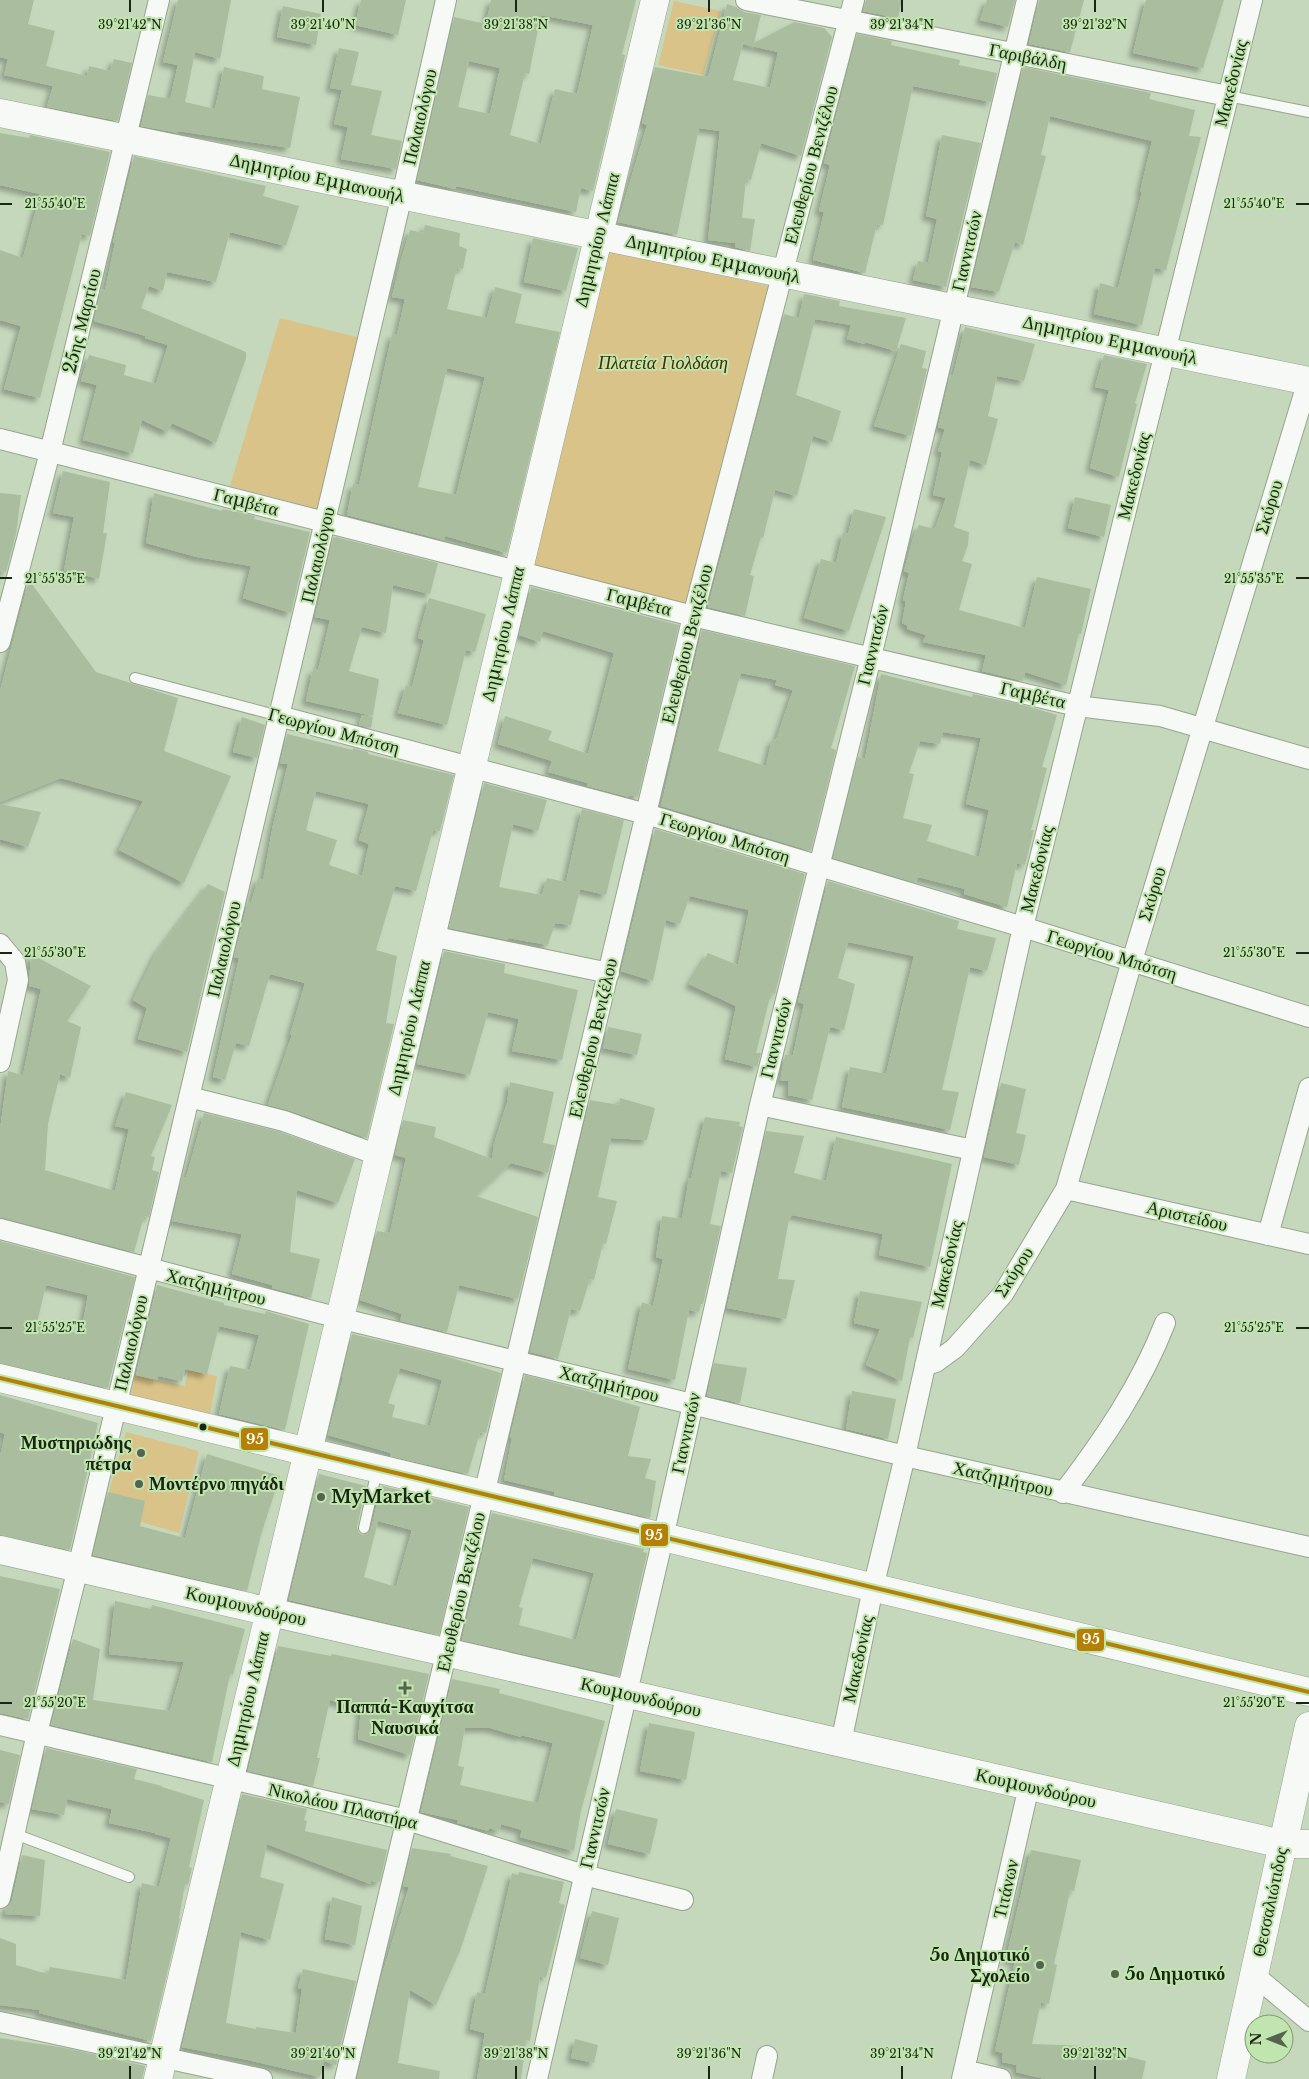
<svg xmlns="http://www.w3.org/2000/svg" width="1309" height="2079" viewBox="0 0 1309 2079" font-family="'Libre Baskerville',serif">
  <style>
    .green { fill: #d9c389 }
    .building { fill: #aabe9f; fill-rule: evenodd; filter: url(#shadow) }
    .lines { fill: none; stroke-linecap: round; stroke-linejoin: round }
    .lane-casing { stroke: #96a58e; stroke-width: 12 }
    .street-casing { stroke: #96a58e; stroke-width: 22 }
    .secondary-casing { stroke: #96a58e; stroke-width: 29 }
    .lane { stroke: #f6f9f5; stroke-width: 10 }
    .street { stroke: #f6f9f5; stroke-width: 20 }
    .secondary { stroke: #f6f9f5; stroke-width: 28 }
    .bus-1-casing { stroke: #c1e5af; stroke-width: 8 }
    .bus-1 { stroke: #b48005; stroke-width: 4 }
    .ticks { fill: none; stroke: #192612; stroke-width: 2 }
    .bus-dot { fill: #192612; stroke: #c1e5af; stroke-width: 2 }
    .poi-dot { fill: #55644e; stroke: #c1e5af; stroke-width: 2 }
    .labels { text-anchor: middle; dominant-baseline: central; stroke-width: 4; stroke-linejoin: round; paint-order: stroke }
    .street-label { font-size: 18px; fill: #192612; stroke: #c1e5af }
    .park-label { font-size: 18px; font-style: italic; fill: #472c00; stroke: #c1e5af }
    .poi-label { font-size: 18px; font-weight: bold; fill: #192612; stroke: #c1e5af; text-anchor: start }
    .ticks-label { font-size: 12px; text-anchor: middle; fill: #192612; stroke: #c1e5af; stroke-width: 4; stroke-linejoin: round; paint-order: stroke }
    .line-badge { stroke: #c1e5af; stroke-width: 2 }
    .badge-label { font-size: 14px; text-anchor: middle; font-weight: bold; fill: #fff }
  </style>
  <defs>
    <filter id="shadow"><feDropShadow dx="-4.5" dy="4.5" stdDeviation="2.5" flood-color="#0004"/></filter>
  </defs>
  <rect width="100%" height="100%" fill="#c5d8bc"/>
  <path class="green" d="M674 1 721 11 703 75 658 65Z
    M601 248 773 287 690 610 522 568Z
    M280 318 365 339 325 511 230 486Z
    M188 1370 217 1376 210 1415 130 1398 135 1375 185 1386Z
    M126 1432 199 1451 179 1533 141 1522 109 1492Z"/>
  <path class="building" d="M0 0H34L28 24 55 31 46 66 87 76 89 66 110 71 114 59 132 63 118 121 47 107 53 86 4 75 8 59 0 57Z
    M178 0H231L220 59 195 52 185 102 215 109 224 67 264 76 262 89 300 97 290 148 178 131V133L141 126 148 95 170 99 178 65 163 62Z
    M361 0H406L398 35 355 25Z
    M491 0H636L622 54 625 55 624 61 593 191 581 188 576 212 456 186 455 189 417 180 454 17 486 24ZM541 15 593 25 577 94 555 89 541 144 510 135 525 73 529 74ZM469 61 500 68 490 114 458 107Z
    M866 0H902L898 18 863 11Z
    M987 0H1015L1008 27 980 20Z
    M1039 0H1084L1070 52 1029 44Z
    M1146 0H1224L1203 68 1133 53Z
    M727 4 736 7 744 12 761 15 754 43 794 22 824 28 832 37 801 156 761 143 751 180 746 179 742 218 755 219 750 251 735 247V243L708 240 720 131 699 128 677 235 618 222 647 125 642 123 655 67 708 77ZM743 44 778 52 770 88 733 80Z
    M283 6 321 14 316 45 277 37Z
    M857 34 892 41 891 45 960 60 959 65 997 73 991 102 913 86 883 225 877 224 865 273 813 260 824 212 819 211 830 165 824 163Z
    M339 48 359 52 351 85 382 91 371 135 402 141 396 169 341 159 348 127 334 124 342 90 330 88Z
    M1023 67 1151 93 1149 99 1195 110 1189 136 1201 137 1166 270 1155 268 1142 325 1094 314 1100 283 1118 288 1142 192H1140L1152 141 1050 116 1041 155 1046 156 1023 245 1015 242 999 292 971 287Z
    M0 133 29 138 30 135 110 152 90 236 82 234 40 398 4 389 21 326 0 320V250L23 258 40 194 0 185Z
    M942 135 981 143 946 287 913 280 918 261 928 263 937 219 926 216Z
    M134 156 266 186 263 196 299 206 286 246 230 232 216 282 167 272 163 291 149 286 141 308 246 352V358L216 443 172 423 168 432 142 420 133 453 83 440 97 385 81 381 89 355 126 365 124 375 156 384 168 345 145 338 146 336 94 321 101 289 105 290 115 243 113 242Z
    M425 225 460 233 459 246 467 249 463 269 457 268 447 309 487 318 495 287 522 294 515 323 560 332 507 553 445 536 444 540 347 515 353 484 359 485 392 334 397 335 405 299 392 297 401 260 410 230 423 233ZM447 368 485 377 456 495 418 487Z
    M533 238 578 248 566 291 524 282Z
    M804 294 840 301 839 306 906 318 896 351 865 342 864 344 847 339 851 325 815 319 796 395 841 411 832 442 813 436 797 496 775 490 763 538 761 537 750 575 754 576 745 616 708 607 784 314 799 318Z
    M965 327 1035 344 1024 381 997 376 988 416 998 419 986 465 970 460 954 527 969 532 968 545 962 561 972 564 959 610 1025 628 1037 577 1091 589 1081 634 1079 633 1066 685 1025 672 1023 681 982 671 986 655 923 642 926 635 907 629 908 626 902 623 906 601 903 600 909 573 904 571 913 538 919 525 935 529 946 498 933 495 942 452 938 451 945 429 938 427 950 375 953 376Z
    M901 344 926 351 922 368 927 369 911 436 874 426Z
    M1104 355 1147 364 1135 403 1137 404 1119 477 1090 468 1109 390 1095 387Z
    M63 471 110 482 103 533H107L99 579 64 570 74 517 53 513Z
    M0 493 21 495 16 534 6 572 0 571Z
    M154 493 222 511V509L243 513 255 516 254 519 310 532 291 613 243 598 251 566 197 557 146 543Z
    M1075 497 1111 505 1104 537 1068 528Z
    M854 509 886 517 849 631 804 618 821 559 836 563 843 532 848 534Z
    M336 537 438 563 430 594 393 585 386 633 362 627 349 671 379 679 373 716 306 701 313 669 318 670 330 620 315 617 333 538Z
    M29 580 96 672 178 698 164 751 231 776 184 883 119 850 143 801 61 778 0 802V691Z
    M531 587 679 625 638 797 630 795 629 797 587 786 588 783 548 772 552 761 498 744 505 716 552 731 548 740 588 754 614 653 543 631 540 642 519 635Z
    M429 598 486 614 475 652 466 650 447 725 398 713 406 685 412 687 424 640 418 638Z
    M702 630 855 666 831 748 836 750 811 851 661 806ZM741 673 777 680 775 685 793 690 776 740 772 739 766 766 718 751Z
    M881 674 972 697 973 694 1023 705 1057 715 1042 767 1047 768 1031 830H1034L1025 865 1017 863 1007 907 964 894 965 889 918 877 916 883 833 858 858 757 865 759ZM943 732 981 738 966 804 989 810 979 857 927 841 932 825 903 818 914 774 909 773 920 741 940 744Z
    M362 715 373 717 371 728 359 725Z
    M242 717 265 725 257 758 233 752Z
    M287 734 353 750V748L368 752V754L454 775 440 831 433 830 416 891 395 886 376 950 397 956 386 1023 394 1024 367 1138 288 1110 268 1105 292 1035H290L305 983 270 974 249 1046 236 1043 225 1080 213 1077 239 958 234 957 248 901 251 903 258 878 263 880 273 825 288 764 280 763ZM316 791 369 804 359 840 369 844 362 876 329 865 337 840 306 830Z
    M484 783 547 800 538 831 513 824 499 887 542 895 547 878 566 882 582 809 624 820 606 895 580 889 571 925 555 923 548 945 508 938V940L449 928Z
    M0 804 41 812 28 847 0 839Z
    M655 829 805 874 775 994 771 993 756 1053H761L757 1067 725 1059 736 1006 689 984 708 953 738 965 749 910 690 896 680 924 666 920 653 981 621 971Z
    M828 881 959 921 957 929 996 938 987 971 970 967 942 1090 959 1092 950 1130 842 1107 850 1067 886 1074 914 956 848 942 838 978 855 984 844 1030 830 1027 812 1100 788 1095 789 1081H780L785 1055H793L804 1004 798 1002Z
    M208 884 225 892 187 1052 138 1039 147 1008 133 1000 156 953Z
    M444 951 505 964 504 973 578 990 562 1060 512 1051 519 1019 488 1012 470 1075 417 1064Z
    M31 954 91 986 67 1021 81 1027 70 1078 60 1074 48 1124 45 1170 115 1191 129 1129 115 1126 126 1092 172 1105 151 1156 155 1157 152 1170 159 1172 149 1217 144 1216 134 1252 0 1217V1130L8 1071 23 1075 41 989 29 986Z
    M608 1027 642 1034 637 1055 603 1048Z
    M510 1082 554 1092 543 1143 555 1145 548 1173 511 1163 476 1196 538 1217 518 1299 459 1285 447 1332 400 1321 402 1314 360 1300 377 1231 390 1233 406 1158 395 1155 403 1120 436 1127 434 1137 492 1159 494 1144 507 1103Z
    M1001 1083 1026 1089 1016 1133 1026 1135 1019 1165 984 1157Z
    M620 1098 655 1108 647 1140 611 1138 598 1197 617 1201 606 1244 603 1243 594 1280 590 1279 580 1311 571 1309 558 1359 530 1352 590 1100 619 1105Z
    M204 1113 281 1132 355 1159 338 1203 297 1190 290 1252 320 1259 311 1298 272 1288V1285L232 1274 242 1234 172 1221 182 1177 186 1178Z
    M705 1117 740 1122 739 1126 743 1127 732 1173 721 1171 710 1224 721 1226 703 1304H701L699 1312 689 1310 675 1380 628 1369 642 1302 653 1306 663 1259 656 1257 662 1216 682 1219 689 1178H691Z
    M766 1131 804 1136 794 1173 826 1181 836 1137 952 1164 930 1267 879 1255 883 1234 792 1215 789 1219 778 1279 795 1280 786 1319 727 1308Z
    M0 1241 135 1277 108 1388 0 1363ZM46 1285 88 1295 81 1334 37 1323Z
    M157 1285 224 1303V1305L265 1314 266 1311 309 1324 285 1430 219 1414 230 1366 250 1370 259 1335 219 1326 207 1374 185 1369 182 1381 158 1376 157 1380 136 1375Z
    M860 1291 922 1302 913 1338 910 1337 902 1381 866 1365 880 1329 854 1323Z
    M352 1334 442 1355 501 1373 486 1433 480 1432 468 1474 390 1456 391 1453 328 1435 343 1378H342ZM400 1368 442 1380 430 1426 392 1417 395 1405 388 1403Z
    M714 1363 747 1368 740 1403 707 1396Z
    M525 1375 587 1391 640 1407 628 1456 651 1459 645 1478 656 1481 650 1518 554 1495 555 1492 504 1480 512 1438 510 1437Z
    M852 1391 896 1399 888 1439 846 1429Z
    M0 1395 98 1423 70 1550 0 1535V1457L5 1434 0 1432Z
    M207 1454 280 1476 261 1535 247 1591 93 1555 108 1492 145 1501 140 1526 185 1538Z
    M319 1474 366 1486 357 1527 359 1533 363 1535 369 1533 371 1530 380 1490 383 1486 469 1507 439 1635 289 1600ZM378 1521 412 1530 396 1587 364 1577Z
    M492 1513 644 1549 643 1552 647 1553 619 1676 462 1640ZM533 1558 594 1573 576 1640 519 1625 523 1608 519 1607Z
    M0 1576 60 1589 28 1719 0 1713Z
    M115 1601 151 1609 152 1605 245 1629 233 1675 230 1674 212 1762 51 1725 73 1639 100 1649 93 1700 170 1711 184 1662 109 1654Z
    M278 1646 331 1656 332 1654 429 1674 410 1755 358 1739 361 1709 330 1700 317 1758H320L313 1786 248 1771Z
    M452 1679 500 1689 499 1693 605 1721 581 1811 574 1851 520 1837 522 1830 501 1824 499 1831 489 1828V1831L457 1823 458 1820 421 1812ZM465 1728H490L521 1737V1735L553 1743 538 1803 460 1785 464 1767 458 1766Z
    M649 1723 695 1732 686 1780 640 1771Z
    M46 1748 137 1769 134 1779 162 1786V1787L204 1800 189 1867 192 1868 188 1885 185 1884 179 1918 180 1919 151 2041 39 2013 40 2010 0 2005V1938L16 1944V1965L48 1974 50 1967 126 1980 142 1883 159 1887 171 1838 155 1834V1833L109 1823 112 1809 67 1799 64 1815 32 1809Z
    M0 1750 20 1755 9 1804 0 1802Z
    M242 1794 307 1809 304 1820 307 1821 305 1831 387 1850 380 1882 371 1881 370 1884 267 1844 260 1877 284 1884 270 1940 241 1932 226 2023 256 2029V2027L296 2033 302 1989 298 1988 303 1969 356 1981 336 2065 324 2061 320 2077 248 2060 182 2047Z
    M616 1809 658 1819 650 1854 608 1844Z
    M412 1848 451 1854 450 1856 488 1866 460 1951 436 2005 410 1990 398 2063 440 2071 439 2079H357L381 1978 409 1887 403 1886Z
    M1031 1850 1081 1860 1074 1891 1070 1890 1065 1915 1054 1964 1057 1965 1049 2004 1041 2002 1032 2044 1086 2046 1146 2061 1142 2079H1045L1016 2072 1017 2065 1002 2062 1003 2053 995 2051 1015 1961 1006 1959Z
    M22 1855 45 1860 40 1916 5 1914 6 1908 12 1901Z
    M519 1872 564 1882 559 1903 565 1905 546 1978 540 1976 530 2041 526 2040 521 2079H477L485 2033 470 2029 477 1992 485 1994 512 1873 518 1875Z
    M332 1897 362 1906 355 1945 325 1939Z
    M592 1911 619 1918 608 1965 580 1958Z
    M0 2038 66 2048 145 2066 142 2079H0Z
    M575 2039 598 2045 594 2063 571 2058Z"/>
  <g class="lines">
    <g class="lane-casing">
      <path id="lane" d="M1228 96 1309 112
        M135 678 279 716
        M364 1528 377 1470
        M15 1834 129 1877"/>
    </g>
    <g class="street-casing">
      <path id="street" d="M746 0 1228 96
        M0 439 693 616 1077 706 1160 716 1309 759
        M0 642 50 452 159 0
        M279 716 646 814 1023 927 1309 1017
        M431 936 609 973
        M0 944 15 962 18 980 0 1062
        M189 1097 284 1121 378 1155
        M760 1105 973 1150
        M1066 1189 1309 1244
        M0 1229 339 1318 905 1456 1309 1547
        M1268 1235 1309 1088
        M925 1365 936 1362 955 1348 1003 1294 1066 1189 1132 961 1308 381
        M1063 1493C1103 1441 1141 1385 1165 1323
        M0 1725 407 1820 584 1875 683 1900
        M841 1743 873 1588 905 1456 1023 927 1252 0
        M0 1898 37 1733 78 1568 402 195 446 0
        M1254 1975 1309 2021
        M0 2022 262 2079
        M964 2070 1001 2079
        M345 2079 693 616 854 0
        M537 2079 663 1538 760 1105 871 657 1027 0
        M762 2079 767 2056
        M962 2079 1029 1786"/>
    </g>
    <g class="secondary-casing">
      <path id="secondary" d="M0 113 1309 381
        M0 1378 1309 1692
        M0 1550 1282 1844H1309
        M158 2079 655 0
        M1231 2079 1309 1726"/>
    </g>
    <use href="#lane" class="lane"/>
    <use href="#street" class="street"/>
    <use href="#secondary" class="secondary"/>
    <g class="bus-1-casing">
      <path id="bus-1" d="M0 1378 1309 1692"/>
    </g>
    <use href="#bus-1" class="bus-1"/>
  </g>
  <path class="ticks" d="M130 0V12M323 0V12M516 0V12M709 0V12M902 0V12M1095 0V12M0 204H12M1296 204H1309M0 578H12M1296 578H1309M0 953H12M1296 953H1309M0 1328H12M1296 1328H1309M0 1703H12M1296 1703H1309M130 2066V2079M323 2066V2079M516 2066V2079M709 2066V2079M902 2066V2079M1095 2066V2079"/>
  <circle class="bus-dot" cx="203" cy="1427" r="4.5"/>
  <g class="poi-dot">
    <circle cx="141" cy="1453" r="5"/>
    <circle cx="139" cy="1484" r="5"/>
    <circle cx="321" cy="1497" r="5"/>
    <path d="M402.5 1680.5h5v5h5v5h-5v5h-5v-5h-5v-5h5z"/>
    <circle cx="1040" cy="1965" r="5"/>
    <circle cx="1115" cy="1974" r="5"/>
  </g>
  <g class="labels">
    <g class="street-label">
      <text transform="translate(1028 57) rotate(11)">Γαριβάλδη</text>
      <text transform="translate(1231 83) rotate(-76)">Μακεδονίας</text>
      <text transform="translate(420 117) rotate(-77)">Παλαιολόγου</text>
      <text transform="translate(811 165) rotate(-75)">Ελευθερίου Βενιζέλου</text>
      <text transform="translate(317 178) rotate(12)">Δημητρίου Εμμανουήλ</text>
      <text transform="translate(597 240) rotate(-76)">Δημητρίου Λάππα</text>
      <text transform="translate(967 251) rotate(-77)">Γιαννιτσών</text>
      <text transform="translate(713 259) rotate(12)">Δημητρίου Εμμανουήλ</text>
      <text transform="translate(82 321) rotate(-76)">25ης Μαρτίου</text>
      <text transform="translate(1110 340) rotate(12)">Δημητρίου Εμμανουήλ</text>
      <text transform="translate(1134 476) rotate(-76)">Μακεδονίας</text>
      <text transform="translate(246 502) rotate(14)">Γαμβέτα</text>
      <text transform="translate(1269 507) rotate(-73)">Σκύρου</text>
      <text transform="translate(318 555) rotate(-77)">Παλαιολόγου</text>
      <text transform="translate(639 602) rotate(14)">Γαμβέτα</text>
      <text transform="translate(503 634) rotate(-77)">Δημητρίου Λάππα</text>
      <text transform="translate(687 644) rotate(-76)">Ελευθερίου Βενιζέλου</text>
      <text transform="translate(873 645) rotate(-76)">Γιαννιτσών</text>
      <text transform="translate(1033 695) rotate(13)">Γαμβέτα</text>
      <text transform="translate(334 731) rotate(15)">Γεωργίου Μπότση</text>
      <text transform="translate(725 838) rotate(17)">Γεωργίου Μπότση</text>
      <text transform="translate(1037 869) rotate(-76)">Μακεδονίας</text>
      <text transform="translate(1152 894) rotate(-73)">Σκύρου</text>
      <text transform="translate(224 949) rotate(-77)">Παλαιολόγου</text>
      <text transform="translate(1112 955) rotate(17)">Γεωργίου Μπότση</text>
      <text transform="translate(409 1028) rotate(-77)">Δημητρίου Λάππα</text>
      <text transform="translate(593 1038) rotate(-77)">Ελευθερίου Βενιζέλου</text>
      <text transform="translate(776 1038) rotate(-76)">Γιαννιτσών</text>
      <text transform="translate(1187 1216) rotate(13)">Αριστείδου</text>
      <text transform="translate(947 1264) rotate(-77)">Μακεδονίας</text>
      <text transform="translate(1014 1272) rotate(-57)">Σκύρου</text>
      <text transform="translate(216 1287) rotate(14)">Χατζημήτρου</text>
      <text transform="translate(131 1343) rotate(-77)">Παλαιολόγου</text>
      <text transform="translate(609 1384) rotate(14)">Χατζημήτρου</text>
      <text transform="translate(686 1433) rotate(-78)">Γιαννιτσών</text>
      <text transform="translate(1003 1479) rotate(13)">Χατζημήτρου</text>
      <text transform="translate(461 1592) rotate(-77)">Ελευθερίου Βενιζέλου</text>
      <text transform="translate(246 1606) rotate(13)">Κουμουνδούρου</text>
      <text transform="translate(858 1659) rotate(-78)">Μακεδονίας</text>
      <text transform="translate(641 1697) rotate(13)">Κουμουνδούρου</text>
      <text transform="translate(248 1699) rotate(-77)">Δημητρίου Λάππα</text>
      <text transform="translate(1036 1788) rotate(13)">Κουμουνδούρου</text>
      <text transform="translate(343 1806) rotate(13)">Νικολάου Πλαστήρα</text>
      <text transform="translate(595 1828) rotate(-77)">Γιαννιτσών</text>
      <text transform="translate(1006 1889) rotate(-77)">Τιτάνων</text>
      <text transform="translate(1270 1902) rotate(-78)">Θεσσαλιώτιδος</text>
    </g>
    <g class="park-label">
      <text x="663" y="363">Πλατεία Γιολδάση</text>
    </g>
    <g class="poi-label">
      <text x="131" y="1443" text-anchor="end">Μυστηριώδης<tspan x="131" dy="21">πέτρα</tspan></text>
      <text x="149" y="1484">Μοντέρνο πηγάδι</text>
      <text x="331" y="1497">MyMarket</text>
      <text x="405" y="1707" text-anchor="middle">Παππά-Καυχίτσα<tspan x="405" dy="21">Ναυσικά</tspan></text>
      <text x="1030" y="1955" text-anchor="end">5ο Δημοτικό<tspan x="1030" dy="21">Σχολείο</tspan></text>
      <text x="1125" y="1974">5ο Δημοτικό</text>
    </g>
  </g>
  <g class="ticks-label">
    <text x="130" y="29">39°21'42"N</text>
    <text x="323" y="29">39°21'40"N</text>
    <text x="516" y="29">39°21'38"N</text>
    <text x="709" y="29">39°21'36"N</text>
    <text x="902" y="29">39°21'34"N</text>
    <text x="1095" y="29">39°21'32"N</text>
    <text x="1254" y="208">21°55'40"E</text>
    <text x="55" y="208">21°55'40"E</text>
    <text x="1254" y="583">21°55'35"E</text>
    <text x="55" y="583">21°55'35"E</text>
    <text x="1254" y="957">21°55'30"E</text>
    <text x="55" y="957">21°55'30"E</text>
    <text x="1254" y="1332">21°55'25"E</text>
    <text x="55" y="1332">21°55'25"E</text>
    <text x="1254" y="1707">21°55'20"E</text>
    <text x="55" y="1707">21°55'20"E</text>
    <text x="130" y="2058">39°21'42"N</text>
    <text x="323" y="2058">39°21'40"N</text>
    <text x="516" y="2058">39°21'38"N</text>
    <text x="709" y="2058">39°21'36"N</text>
    <text x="902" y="2058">39°21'34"N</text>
    <text x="1095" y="2058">39°21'32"N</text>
  </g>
  <g class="line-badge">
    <rect x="240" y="1427" width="29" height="24" rx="5" fill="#b48005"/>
    <rect x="640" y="1523" width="29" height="24" rx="5" fill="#b48005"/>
    <rect x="1076" y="1628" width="29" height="24" rx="5" fill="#b48005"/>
  </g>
  <g class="badge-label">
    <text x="255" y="1444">95</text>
    <text x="654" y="1540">95</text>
    <text x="1091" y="1644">95</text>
  </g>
  <g transform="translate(1269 2039) rotate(270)"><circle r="24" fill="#c1e5af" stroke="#7e9970"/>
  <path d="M0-4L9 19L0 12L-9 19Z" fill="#55644e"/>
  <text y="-8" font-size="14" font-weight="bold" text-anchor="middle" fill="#192612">N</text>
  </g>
</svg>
